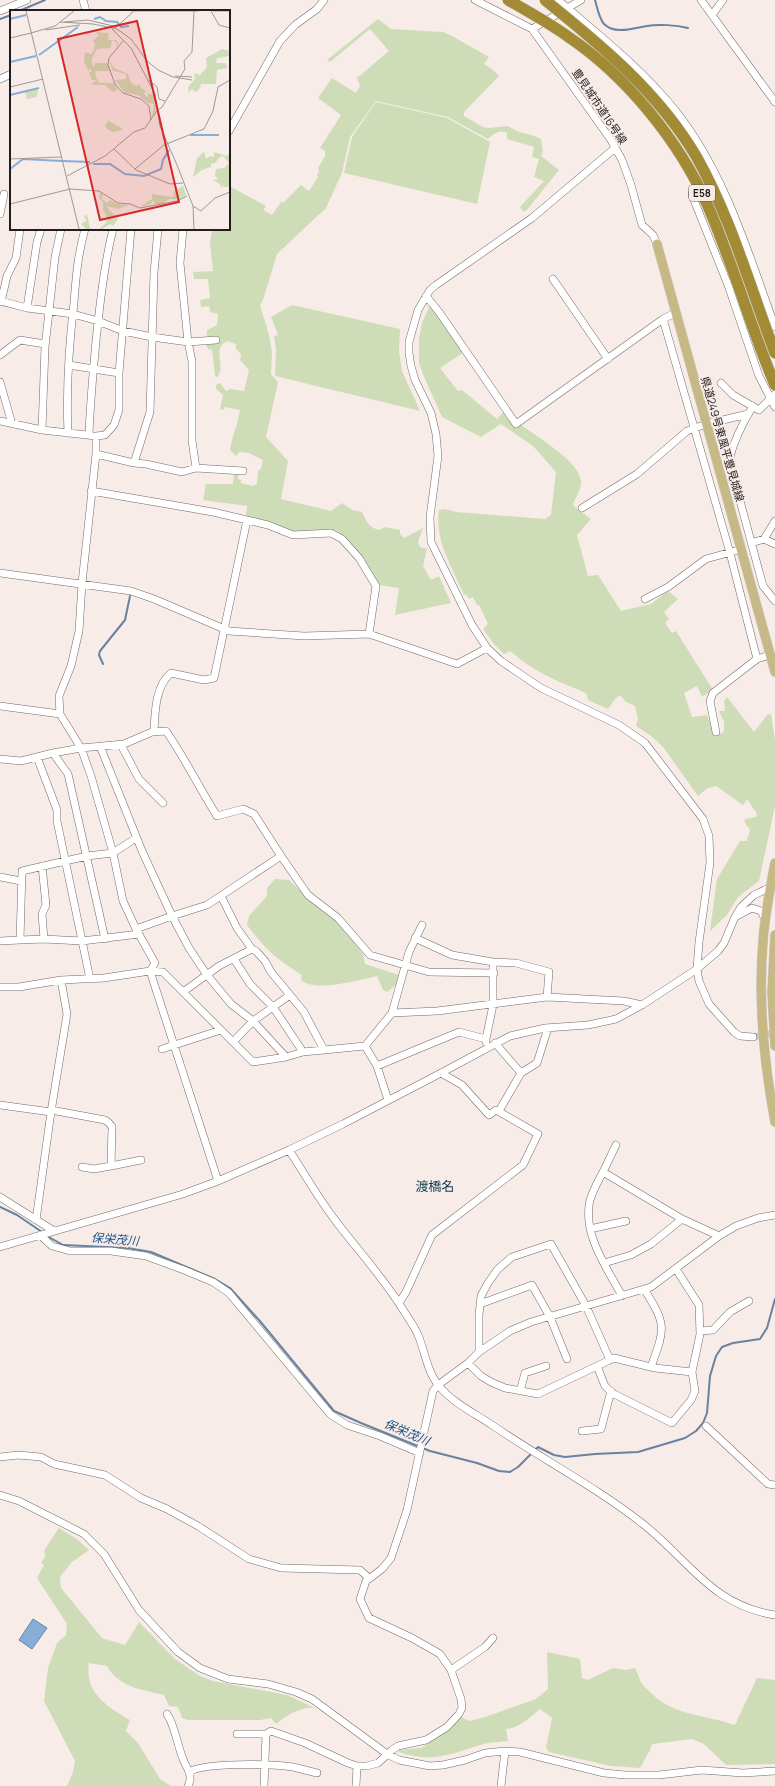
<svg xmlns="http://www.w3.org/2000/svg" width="775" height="1786" viewBox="0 0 775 1786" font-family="Manrope,'Noto Sans JP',sans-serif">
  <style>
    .green { fill: #ceddb7 }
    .water { fill: #87aed8; stroke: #6882a0 }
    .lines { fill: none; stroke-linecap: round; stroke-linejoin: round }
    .stream { stroke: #6882a0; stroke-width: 2 }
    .minor-tunnel { stroke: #ccc3bf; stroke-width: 7; stroke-dasharray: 7 3.5; stroke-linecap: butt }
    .minor-casing { stroke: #736965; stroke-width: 8 }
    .major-casing { stroke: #cecdcd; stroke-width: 10 }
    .minor { stroke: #fff; stroke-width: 7 }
    .major { stroke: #c7b985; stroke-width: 9 }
    .highway-bridge-casing { stroke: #cecdcd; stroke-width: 12; stroke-linecap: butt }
    .highway-bridge { stroke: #a28b34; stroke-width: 11 }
    .labels { text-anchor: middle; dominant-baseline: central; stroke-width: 4; stroke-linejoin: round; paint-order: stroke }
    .shield { fill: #f7ece8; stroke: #615b59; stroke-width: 1 }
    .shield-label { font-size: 10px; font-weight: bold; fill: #211d1c }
    .street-label { font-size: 11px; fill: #211d1c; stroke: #f7ece8 }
    .water-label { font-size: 12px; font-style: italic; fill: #1d548a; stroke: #f7ece8 }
    .quarter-label { font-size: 13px; fill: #0d3c50; stroke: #f7ece8 }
    .inset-river { fill: none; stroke: #87aed8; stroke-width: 2 }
    .inset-road { fill: none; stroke: #a19996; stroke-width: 1 }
    .view { fill: #d62828; fill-opacity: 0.15; stroke: #d62828; stroke-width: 2 }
    .inset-edge { fill: none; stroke: #211d1c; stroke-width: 2 }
  </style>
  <rect width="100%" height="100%" fill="#f7ece8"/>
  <path class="green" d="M378 19 391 29 443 32 452 36 489 57 484 64 492 69 499 76 464 112V116L483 127 489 128 508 126C519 134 529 133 541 139L543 152 541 156 559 170 526 211H523L520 207 544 181 534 177 539 159 532 157 534 147 507 139V133C498 129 494 134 488 139L448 117 376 101 350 137 342 173 326 208 277 254 263 300 260 305 269 335 272 352 271 374 278 382 266 437 288 461 281 499 331 511 342 503 352 510 362 512C366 521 370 529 380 530L384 527 400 530V534L404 538 423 528 418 542 420 547 427 549 423 566 431 580 439 576 451 603 395 615 399 588 379 585 363 557 349 540 336 530 294 532 246 516 247 506 203 500 206 484H233L234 474 238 475V479L241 480V483L253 486 257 484 258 471 261 469 263 460 249 453 239 452 236 456 230 450C232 436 238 424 240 410L225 407 223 410 220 409 223 395 216 389V385L220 383 226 391 230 389 244 391 249 370 240 360 241 354 236 349V344L227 341C211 349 227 367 217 377L215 376 212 350 208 349 206 344 207 330 217 325 218 314 210 312 209 306 201 307 200 300 210 298 208 279H194L193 272 213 271 210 243 212 229H229V186L266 206 263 210 272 215 281 202H284L301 185 309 191 318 177 317 175 319 171 318 168 325 156V151L320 148 341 115 318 98 332 78 356 93 360 86 357 78 389 51 370 29 330 62 327 60Z
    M376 102 447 118 490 142 477 204 344 173 352 137Z
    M292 305 400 329 399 351 402 371 420 411 275 376 276 350 274 336 278 335 271 317Z
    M430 305 464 352 440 368 458 391 462 390 497 419 505 410C510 415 515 420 521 425 536 436 579 461 581 481 582 488 576 497 573 504L575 507 591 519 577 535 588 576 598 575 621 611 651 604 668 591 678 599 664 612 669 619 665 623 672 633 676 631 713 690 702 697 697 686 684 693 692 717 707 715 715 736 724 732V722L719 711H725L724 701 727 697 754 732 767 715 771 714 775 740V806L759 881 738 897 727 915 710 931 717 879 740 841H747L750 830 744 821 746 819 756 817 757 814 747 799 743 805 716 786 708 788 698 796 663 747 651 736 636 726 638 719 635 706 626 702 620 695 615 699 608 709 588 700 586 693C559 682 532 671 510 651L504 654 494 644 483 629 488 624 479 605H477L473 597 469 599 466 594 464 595C453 569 434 540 439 510L445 509 456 512 545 519 551 515 556 472 533 446 501 424 481 437 442 417 425 379 419 363V339L422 323Z
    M275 879 289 880 321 910 337 920 363 954 365 964 399 975 396 985 387 992 383 990 377 976C358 980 315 993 301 980L302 975C276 959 265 949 247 925L249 916 267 896V888Z
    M59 1528 78 1540 89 1550 72 1562 60 1577 61 1588 102 1638 125 1645 139 1622 175 1659 200 1676 213 1681 287 1695 315 1708C301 1706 287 1715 276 1724L271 1718 260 1720H188L182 1718 178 1707 169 1706 164 1695C143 1690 118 1687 107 1666L89 1663C84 1692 107 1707 130 1720L126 1731 138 1743 160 1779 171 1786H67L73 1772 75 1761 44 1701 48 1668 57 1643 66 1635 67 1624 37 1578 44 1565 41 1563 46 1555 44 1553 45 1549Z
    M547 1652 580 1659 582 1678 588 1680 613 1668 626 1670 635 1668C638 1673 639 1680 643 1685 645 1688 649 1691 652 1694 675 1716 706 1715 735 1725L757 1678 775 1680V1764L726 1765 704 1744 692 1739 652 1744 650 1750 640 1768 611 1766 549 1752 546 1748 552 1718 540 1709C530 1717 520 1728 506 1729L508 1741C500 1742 492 1742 484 1744 452 1753 434 1764 399 1752V1750L421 1748 451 1729 461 1717 469 1721 482 1718 536 1699 548 1689Z"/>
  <path class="water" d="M33 1619 47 1628 32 1649 19 1640Z"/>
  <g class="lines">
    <path class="stream" d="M595 0C597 7 599 18 604 24 615 35 634 28 647 26 658 24 676 25 688 28
      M19 11 45 0
      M0 19 11 15
      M103 664 99 655 100 651 125 620 130 596
      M0 1207 17 1215 42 1232
      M47 1236 63 1245 128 1248 151 1252 215 1279 230 1288 259 1320 334 1411 361 1423 430 1451 477 1463 499 1471 510 1472 518 1467 538 1447 554 1455 565 1457 595 1454 638 1452 685 1438 696 1431 703 1423 707 1413 710 1376 716 1356 722 1347 733 1343 760 1339 767 1328 775 1299"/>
    <path class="minor-tunnel" d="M753 1037 775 1033"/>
    <g class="minor-casing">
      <path id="minor" d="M83 0 86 11
        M475 0 532 29 611 140 622 160 631 185 642 225 653 235 657 244
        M558 0C599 35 641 68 675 110 725 173 748 252 775 327
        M701 0 775 102
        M0 11 27 0
        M712 15 723 0
        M532 29 581 0
        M0 79 11 74
        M229 131 280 41 295 25 317 9 324 0
        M615 148 532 218 436 285 430 290 418 310 409 342V353L411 366 415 380 431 413 436 434 438 456 430 517 431 542 472 625 487 648 501 661 541 688 619 725 645 743 703 819 709 836 710 863 699 942 697 969 699 981 709 1004 734 1032 740 1036 753 1037
        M713 179 693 191 692 195 728 285 759 376 775 407
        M0 214 4 194
        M553 279 608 359
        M426 296 439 312 516 424 663 319 675 313
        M0 301 27 308 73 314 98 321 123 331 152 337 188 342 216 340
        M1 302 7 276 16 258 20 229
        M27 308 37 242 41 229
        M663 319 730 553 757 659
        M0 355 20 340 45 344
        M69 365 119 373
        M0 382 12 424
        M721 383 733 395 759 410 775 394
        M753 406C742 424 734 440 729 460L763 586 775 601
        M0 421 42 430 96 436V454L82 583 79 631 71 666 59 696 60 714 81 748 91 776 113 853 123 901 136 929 155 963 150 971 218 1181
        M42 430 45 347 55 257 61 229
        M68 433C66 389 69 345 74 302 76 277 78 253 85 229
        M89 435C90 404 93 373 96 341 100 303 104 266 113 229
        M96 436 105 435 114 425 119 410V373L131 229
        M96 454 134 463 146 464 182 472 196 468 192 441V361L188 342 180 263 183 229
        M134 463 150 412 154 273 158 229
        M196 468 243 471
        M91 491 213 512 268 525 293 535 331 533 342 539 359 558 376 586 369 634
        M582 508 637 474 687 431 706 424 748 414
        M764 539 775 544
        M751 543 764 539 775 521
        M0 573 131 591 154 599 229 631 304 636 369 634 457 664 487 648
        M645 599 668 587 706 559 742 549
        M0 706 60 714
        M154 732C155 713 155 686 171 673L204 680 214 678 247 520
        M716 732 710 701 713 693 757 659 770 655
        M121 745 139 779 163 803
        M100 746 142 851 172 916 189 948 207 975 231 1004 253 1021 286 1057
        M53 753 68 774 105 939
        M37 757 57 810V821L90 979
        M0 759 21 761 53 753 81 748 124 744 152 732 166 731C185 758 199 788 217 816L243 809 254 814 281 856 207 905 172 916 136 929
        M281 856 308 895 338 918 370 955 429 972 494 973
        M42 866 46 905 42 914 44 939
        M0 877 21 881
        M737 916 752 908 761 911 765 919
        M415 938 452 955 493 962
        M20 940 44 939 82 941 139 934
        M0 941 20 940 22 871 87 856 113 853 136 838
        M252 949 256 951 265 961 271 972 304 1012 324 1050
        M234 959 250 984 273 1007 303 1052
        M0 987H19L61 980 104 978 150 971 163 972 253 1062 286 1057 303 1052 365 1046 392 1013 409 952 422 925
        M183 992 219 966 252 949 237 928 221 896
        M392 1013 437 1011 547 997 624 1001 642 1005
        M486 1039 493 1005V962L516 963 549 972 547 997
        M233 1042 253 1021 290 995
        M495 1043 521 1073
        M365 1046 377 1066 388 1100
        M162 1049 221 1030
        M377 1066 459 1032 486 1039V1042
        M0 1105 51 1112
        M51 1110 105 1120 109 1123 112 1127 111 1166 141 1160
        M499 1111 521 1073 537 1063 548 1028
        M289 1150C304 1173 318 1198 335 1220 356 1248 381 1275 400 1305 406 1315 414 1325 418 1335 425 1351 427 1372 439 1386 453 1403 474 1413 492 1425 542 1459 596 1487 643 1524 689 1560 711 1605 775 1615
        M82 1167 94 1169 111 1166
        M603 1172 616 1145
        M0 1197 54 1231
        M36 1220 51 1112 67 1014 61 980
        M590 1229 626 1221
        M40 1235 52 1246 70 1251H111L146 1256 184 1270 213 1282 229 1293 330 1414 347 1425 380 1436 420 1453
        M0 1247 183 1194 218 1181 289 1150 343 1124 441 1073 510 1036 545 1028 588 1025 616 1019 642 1005 697 969 718 951 724 943 735 917 741 907 754 895 773 886
        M604 1263 631 1255 651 1244 682 1219
        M644 1289C667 1325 665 1328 651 1367
        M622 1296C607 1268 582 1234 590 1200 593 1191 598 1181 603 1172L682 1219 719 1236
        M399 1303 406 1292 432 1235 523 1165 538 1134 496 1110 489 1115 462 1085 441 1073
        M480 1304 532 1285 550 1317 567 1359
        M700 1331 713 1330 730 1312 749 1301
        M479 1352V1315L481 1296 488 1283 498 1269 512 1257 551 1244 586 1306 610 1360
        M468 1363 481 1376 491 1382 505 1388 538 1394 614 1358 655 1368 692 1372 700 1334 699 1305 676 1269
        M597 1366 605 1386 612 1393 672 1423 691 1400 695 1391 692 1372
        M520 1391 525 1373 546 1366
        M706 1426 768 1484 775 1485
        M582 1431 601 1429 611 1391
        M0 1457 18 1455 41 1457 54 1464 105 1475 141 1498 167 1509 198 1526 249 1559 281 1568 360 1570 369 1578
        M0 1495 19 1501 84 1534 104 1554 139 1610 178 1652 200 1668 228 1679 268 1684 296 1692 312 1699 387 1754 399 1760 430 1766 443 1765 465 1760 485 1753 505 1751 520 1752 604 1773 625 1775H659L702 1770 743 1773 775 1771
        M451 1670 485 1647 493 1638
        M167 1714C175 1726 177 1744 183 1759 185 1765 190 1771 190 1777 191 1780 189 1783 188 1786
        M237 1734H266
        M189 1772C205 1762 273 1764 293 1767 301 1769 309 1771 317 1773
        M264 1786 266 1734 271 1731 305 1743 348 1763 357 1766H367L378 1763 392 1750 398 1746 426 1740 447 1727 459 1714 462 1708 461 1699 451 1670 440 1654 412 1638 369 1618 360 1599 366 1581 382 1569 391 1558 407 1510 433 1391 438 1385 468 1363 479 1352 510 1331 531 1322 651 1287 719 1236 736 1226 758 1218 775 1215
        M356 1786 357 1766
        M501 1786 505 1751"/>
    </g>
    <g class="major-casing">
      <path id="major" d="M657 244 775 672
        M775 863C770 889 765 914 763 941 758 1001 764 1063 775 1122
        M775 935 772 992 775 1046"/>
    </g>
    <use href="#minor" class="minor"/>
    <use href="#major" class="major"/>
    <g class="highway-bridge-casing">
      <path id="highway-bridge" d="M508 0C529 12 551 24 570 38 627 77 679 141 707 204 733 263 750 326 775 385
        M545 0C602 46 658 92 696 156 731 218 750 287 775 353"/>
    </g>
    <use href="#highway-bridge" class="highway-bridge"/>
  </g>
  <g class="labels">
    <rect class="shield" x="689" y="185" width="26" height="16" rx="3"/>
    <g class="shield-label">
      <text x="702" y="193">E58</text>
    </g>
    <g class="street-label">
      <text transform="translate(600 106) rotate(56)">豊見城市道16号線</text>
      <text transform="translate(723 439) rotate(74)">県道249号東風平豊見城線</text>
    </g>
    <g class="water-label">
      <text transform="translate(115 1239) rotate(5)">保栄茂川</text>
      <text transform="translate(407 1432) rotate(23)">保栄茂川</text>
    </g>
    <g class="quarter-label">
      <text x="435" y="1186">渡橋名</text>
    </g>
  </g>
  <g transform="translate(10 10)">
    <rect width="220" height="220" fill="#f7ece8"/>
    <path d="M87 22 99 23 98 30H106L109 33 106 38 107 33 102 30 101 38 87 39 82 48V54L84 57 85 53H97L101 61H85L86 67 89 73H104L108 80 103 82 95 75H81L86 70H82L79 63 82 61 79 58V62L74 52 75 42 81 44 84 41 85 33 83 31 89 25 86 23 83 27ZM212 39 219 41 220 46 207 48 206 53H215L218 58 207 60 206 74H191L190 78 186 82 181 79 179 84 178 77 185 69 184 63 190 65 197 57 196 48ZM99 50 104 58 118 64 121 73 126 76 131 74 130 77 137 82 134 83 135 85 138 87V83L142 85 143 83 146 101 142 107 144 94 138 93 128 85 115 83 105 70 116 69V64L103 61ZM28 79 27 87 17 89 15 82ZM98 111 112 118V120L103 122 97 119 95 116ZM194 142 196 149 200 146 204 147V142L216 146 220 144V177H214L213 173V177L210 176V174L203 170 208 169 205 166 206 159 214 158 219 153 214 147 211 146 205 153 201 154V157L192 160 183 167 187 148ZM173 176 176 185 170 189H159L152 194H145L143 190 141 194 130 197 142 189V184L163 187 164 181ZM90 183 93 184 92 189 97 193 100 190 108 194 119 195 108 199 96 196 108 209 103 216 100 214 92 219H89L96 213 97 207 93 200V192L89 188ZM77 204 80 218 82 219H76L71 214 77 210 74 207Z" fill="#ceddb7"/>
    <path class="inset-river" d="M0 9 16 5M84 9 90 7 96 11 107 12 111 17 119 16M29 45 68 17M0 52 26 46M0 85 29 78M180 125H209M53 151 80 152M83 154H100L115 164 134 166 151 159 153 150 159 140M0 159 13 149 52 151"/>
    <path class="inset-road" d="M16 1 69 219M121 1H189M201 1 209 15 220 18M203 1H220M50 12 83 14 107 19 121 29 137 51 148 60 163 67 182 70M54 12 78 10 103 16M102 19 121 38M104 19 123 2M35 20 70 15M21 23 45 16 64 1M0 28 21 23M114 30 99 48 98 55 105 74 113 83 131 89 139 96 141 110M121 38 145 84 150 116 167 155M165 66 182 67M139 70 147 77 149 89 155 91M0 77 33 69M104 139 126 160 160 174 173 173M0 149 51 147M167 155 183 196 184 219M125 159 154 135 194 119 203 101 208 77 220 70M57 166 95 146 124 122 135 118 146 102 152 97 175 59 174 51 182 42 184 1M60 179 89 181 108 193 120 194 130 198 167 191 177 186M0 194 60 179M183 196 191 201 205 188 220 182"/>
    <path class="view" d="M127 11 169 192 90 210 48 29Z"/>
    <rect width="220" height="220" class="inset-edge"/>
  </g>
</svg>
